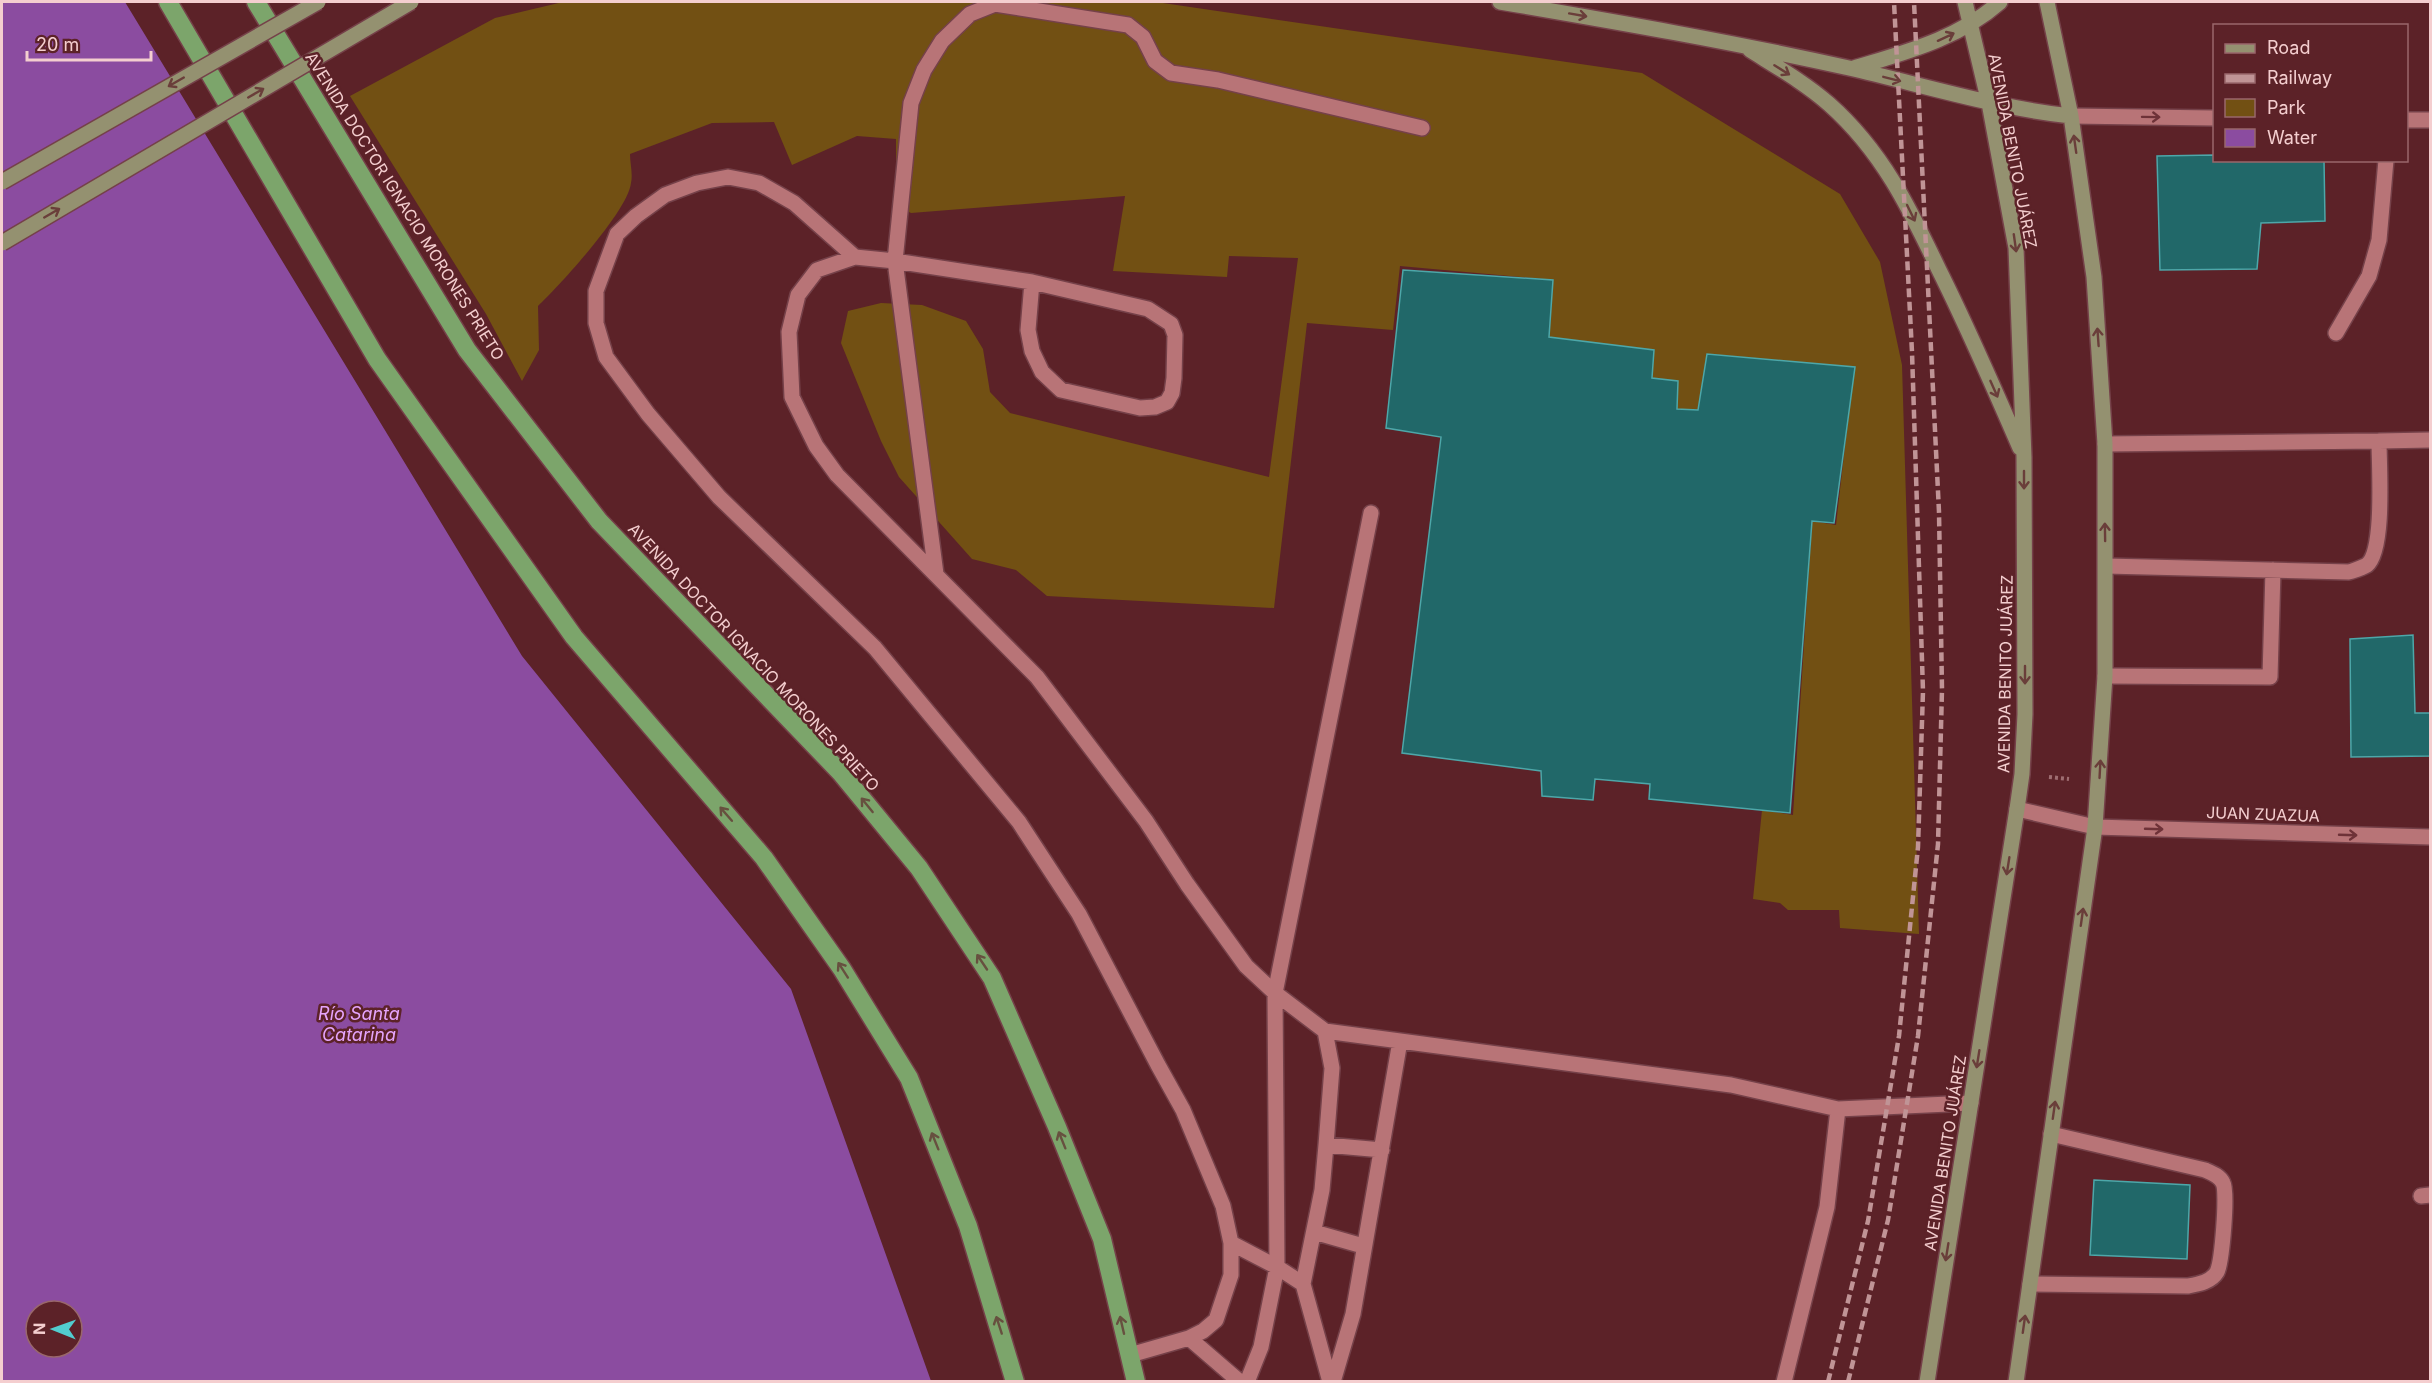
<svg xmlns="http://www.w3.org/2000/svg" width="2432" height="1383" viewBox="0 0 2432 1383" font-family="Inter,sans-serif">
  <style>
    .green { fill: #725013 }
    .water { fill: #8b4ca0; fill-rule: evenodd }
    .building { fill: #216869; stroke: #4da7a9; stroke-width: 1.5 }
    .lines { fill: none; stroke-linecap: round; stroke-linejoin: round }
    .minor-casing { stroke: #754149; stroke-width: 18 }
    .major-casing { stroke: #754149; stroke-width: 18 }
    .highway-casing { stroke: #754149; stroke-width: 21 }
    .path { stroke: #9e6d71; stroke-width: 4; stroke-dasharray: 3 3; stroke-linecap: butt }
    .minor { stroke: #b87477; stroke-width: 15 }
    .major { stroke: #949170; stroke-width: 15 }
    .highway { stroke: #7ca56b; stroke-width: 18 }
    .rail { stroke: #c09496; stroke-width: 4.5; stroke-dasharray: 9 4.5; stroke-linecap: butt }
    .major-bridge-casing { stroke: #754149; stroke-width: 18; stroke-linecap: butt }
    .major-bridge { stroke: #949170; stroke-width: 15 }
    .oneway { stroke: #6a3e3a }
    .oneway2 { stroke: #6e3238 }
    .oneway3 { stroke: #67503f }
    .labels { text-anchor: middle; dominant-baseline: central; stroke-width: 5; stroke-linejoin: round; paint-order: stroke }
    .street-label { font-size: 16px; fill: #f4cecf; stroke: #5c2228 }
    .water-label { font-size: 18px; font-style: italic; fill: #e5a4fd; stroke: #5c2228 }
  </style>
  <rect width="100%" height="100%" fill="#5c2228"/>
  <path class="green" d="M563 2H1156L1642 73 1840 194 1880 262 1902 365 1919 934 1840 928 1839 910H1788L1780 903 1753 899 1762 810 1793 815 1812 521 1836 525 1854 367 1707 354 1698 410 1677 409 1678 381 1652 378 1654 350 1549 337 1553 280 1400 266 1393 330 1307 323 1274 608 1047 596 1016 570 972 559 899 477 881 441 841 343 848 311 881 303 922 305 966 321 983 349 990 392 1010 413 1269 477 1298 258 1229 256 1227 277 1113 271 1125 196 911 213 896 205V139L857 136 792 165 774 122 712 123 630 154C630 163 633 174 631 183 628 211 560 285 538 306L539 350 522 381 486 314 350 96 495 18Z"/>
  <path class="water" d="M2 2H125L522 656 791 989 931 1381 2 1382ZM36 1311H72V1347H36Z"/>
  <path class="building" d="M2214 155V160H2324L2325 221 2261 223 2257 269 2160 270 2157 156Z
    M1403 270 1553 280 1549 337 1654 350 1652 378 1678 381 1677 409 1698 410 1707 354 1855 367 1834 523 1812 521 1790 813 1649 799 1650 784 1595 779 1593 800 1542 796 1541 771 1402 753 1441 437 1386 428Z
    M2413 635 2415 713H2430V756L2351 757 2350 639Z
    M2094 1180 2190 1185 2187 1259 2090 1255Z"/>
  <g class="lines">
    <g class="minor-casing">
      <path id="minor" d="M2071 116 2214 118
        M2406 120H2430
        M855 257 794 203 759 183 728 177 697 183 665 195 636 216 617 234 596 291V323L606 357 648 414 719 497 875 648 1019 822 1079 914 1158 1065 1183 1110 1223 1206 1231 1243V1275L1216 1320 1203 1331 1189 1338 1130 1355
        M1032 282 1028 330 1032 351 1042 372 1061 390 1140 408 1155 407 1167 402 1172 393 1174 378 1175 335 1171 324 1148 309 1032 282 895 261 855 257 817 270 798 295 789 332 792 397 816 446 837 475 1037 677 1146 821 1187 884 1246 966 1275 993 1325 1031 1332 1068 1326 1145
        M2336 333 2369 276 2379 240 2386 160
        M2105 444 2379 441
        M2106 566 2349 572C2355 570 2362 568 2367 565 2385 550 2379 466 2379 441L2430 440
        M936 574 895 261 911 103 924 70 942 41 970 14 995 4 1128 25 1143 37 1155 61 1171 73 1218 80 1422 128
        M2105 676 2270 677 2273 570
        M2017 809 2095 827 2430 837
        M1325 1031 1400 1041
        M1838 1109 1971 1103
        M2421 1196 2430 1195
        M1314 1232 1363 1246
        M1231 1243 1277 1267 1275 993 1371 513
        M1303 1284 1330 1382
        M2030 1284 2188 1286C2199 1284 2211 1282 2217 1272 2222 1262 2228 1192 2223 1183 2220 1176 2212 1173 2205 1170L2051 1134
        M1189 1338 1240 1382
        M1247 1382 1261 1347 1277 1267 1303 1284 1322 1190 1326 1145 1382 1150
        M1333 1382 1353 1314 1400 1041 1731 1085 1838 1109 1827 1207 1784 1382"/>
    </g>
    <g class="major-casing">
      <path id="major" d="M1500 2C1617 22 1733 42 1849 68 1923 85 1996 108 2071 116
        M1750 50C1777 67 1805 83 1829 104 1882 151 1909 207 1939 270 1968 328 1994 388 2020 448
        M1854 68C1906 52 1958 39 2000 2
        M1927 1382 2017 809 2022 774 2025 714 2024 457 2016 248 1989 103 1965 2
        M2016 1382 2095 827 2105 676V444L2094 277 2071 116 2047 2"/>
    </g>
    <g class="highway-casing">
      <path id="highway" d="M168 2 377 359 574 637 764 858 842 969 909 1078 968 1226 1015 1382
        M256 2 467 350 599 521 841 773 919 868 992 978 1057 1127 1102 1239 1136 1382"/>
    </g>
    <path class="path" d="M2049 777 2069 779"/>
    <use href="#minor" class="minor"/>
    <use href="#major" class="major"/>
    <use href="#highway" class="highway"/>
    <path class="rail" d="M1828 1382 1868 1221 1899 1036 1918 847 1923 691 1912 352 1894 2
      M1848 1382 1888 1220 1918 1036 1938 844 1942 689 1939 512 1914 2"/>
    <g class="major-bridge-casing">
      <path id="major-bridge" d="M2 182 318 2
        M2 243 411 2"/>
    </g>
    <use href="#major-bridge" class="major-bridge"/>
  </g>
  <defs><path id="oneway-shaft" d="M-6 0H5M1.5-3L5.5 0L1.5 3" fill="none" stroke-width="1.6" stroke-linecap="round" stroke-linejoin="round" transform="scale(1.5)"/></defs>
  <g class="oneway">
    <use href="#oneway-shaft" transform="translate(1578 15) rotate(10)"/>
    <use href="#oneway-shaft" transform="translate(1946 37) rotate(-25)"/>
    <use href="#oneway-shaft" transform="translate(1782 70) rotate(32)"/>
    <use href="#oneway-shaft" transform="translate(1892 79) rotate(14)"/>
    <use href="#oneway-shaft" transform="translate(176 82) rotate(150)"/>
    <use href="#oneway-shaft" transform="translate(256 93) rotate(-30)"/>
    <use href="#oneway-shaft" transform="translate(2075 144) rotate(-98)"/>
    <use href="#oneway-shaft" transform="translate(52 213) rotate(-30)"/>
    <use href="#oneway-shaft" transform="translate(1911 213) rotate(64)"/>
    <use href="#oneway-shaft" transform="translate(2015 243) rotate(82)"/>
    <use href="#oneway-shaft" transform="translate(2098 337) rotate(-94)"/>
    <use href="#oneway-shaft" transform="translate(1994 389) rotate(66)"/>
    <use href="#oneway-shaft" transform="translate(2024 480) rotate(90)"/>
    <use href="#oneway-shaft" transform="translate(2105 532) rotate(-91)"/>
    <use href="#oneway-shaft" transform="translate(2025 675) rotate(90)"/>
    <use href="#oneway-shaft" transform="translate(2100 769) rotate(-87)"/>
    <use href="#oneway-shaft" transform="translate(2008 866) rotate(99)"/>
    <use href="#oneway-shaft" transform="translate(2082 917) rotate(-82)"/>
    <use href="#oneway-shaft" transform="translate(1978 1059) rotate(99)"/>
    <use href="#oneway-shaft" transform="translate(2054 1110) rotate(-82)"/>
    <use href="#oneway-shaft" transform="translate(1947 1252) rotate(99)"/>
    <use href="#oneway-shaft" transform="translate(2024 1324) rotate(-82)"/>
  </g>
  <g class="oneway2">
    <use href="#oneway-shaft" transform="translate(2151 117) rotate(1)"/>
    <use href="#oneway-shaft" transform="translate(2154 829) rotate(2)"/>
    <use href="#oneway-shaft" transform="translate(2348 835) rotate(2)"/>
  </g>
  <g class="oneway3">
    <use href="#oneway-shaft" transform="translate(867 805) rotate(-129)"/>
    <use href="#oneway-shaft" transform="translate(726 814) rotate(-131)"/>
    <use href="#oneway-shaft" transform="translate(982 962) rotate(-124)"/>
    <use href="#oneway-shaft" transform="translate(843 970) rotate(-123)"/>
    <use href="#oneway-shaft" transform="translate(1062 1140) rotate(-112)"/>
    <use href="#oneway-shaft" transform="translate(935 1141) rotate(-112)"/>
    <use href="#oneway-shaft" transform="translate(999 1325) rotate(-108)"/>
    <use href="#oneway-shaft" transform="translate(1122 1325) rotate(-103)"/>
  </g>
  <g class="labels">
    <g class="street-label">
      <text transform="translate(2013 151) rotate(79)">AVENIDA BENITO JUÁREZ</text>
      <text transform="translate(405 206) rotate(58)">AVENIDA DOCTOR IGNACIO MORONES PRIETO</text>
      <text transform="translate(754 657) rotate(47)">AVENIDA DOCTOR IGNACIO MORONES PRIETO</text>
      <text transform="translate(2005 674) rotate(-89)">AVENIDA BENITO JUÁREZ</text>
      <text transform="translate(2263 814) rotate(2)">JUAN ZUAZUA</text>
      <text transform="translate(1945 1153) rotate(-81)">AVENIDA BENITO JUÁREZ</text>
    </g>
    <g class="water-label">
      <text x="359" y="1013">Río Santa<tspan x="359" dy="21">Catarina</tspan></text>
    </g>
  </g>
  <rect width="2432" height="1383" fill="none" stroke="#f4cecf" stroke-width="6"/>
  <rect x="2213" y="24" width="195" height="138" fill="#5c2228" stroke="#99676b" stroke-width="1.5"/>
  <rect x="2225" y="44" width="30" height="9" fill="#949170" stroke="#99676b" stroke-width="1.5"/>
  <text x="2267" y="54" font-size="18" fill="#f4cecf">Road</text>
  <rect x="2225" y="74" width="30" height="9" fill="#c09496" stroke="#99676b" stroke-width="1.5"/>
  <text x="2267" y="84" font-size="18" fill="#f4cecf">Railway</text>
  <rect x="2225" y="99" width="30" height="18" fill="#725013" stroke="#99676b" stroke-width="1.5"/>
  <text x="2267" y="114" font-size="18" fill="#f4cecf">Park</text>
  <rect x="2225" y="129" width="30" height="18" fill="#8b4ca0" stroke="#99676b" stroke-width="1.5"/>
  <text x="2267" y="144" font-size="18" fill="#f4cecf">Water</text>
  <g transform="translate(54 1329) rotate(271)"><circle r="28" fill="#5c2228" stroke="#99676b" stroke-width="1.5"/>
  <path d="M0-4.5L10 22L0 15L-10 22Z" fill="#52cdcf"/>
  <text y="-9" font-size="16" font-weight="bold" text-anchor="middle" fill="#f4cecf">N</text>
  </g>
  <path d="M27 51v9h124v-9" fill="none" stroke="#f4cecf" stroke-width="3"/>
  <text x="36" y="51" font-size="18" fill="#f4cecf" stroke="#5c2228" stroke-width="4.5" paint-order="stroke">20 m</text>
</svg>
